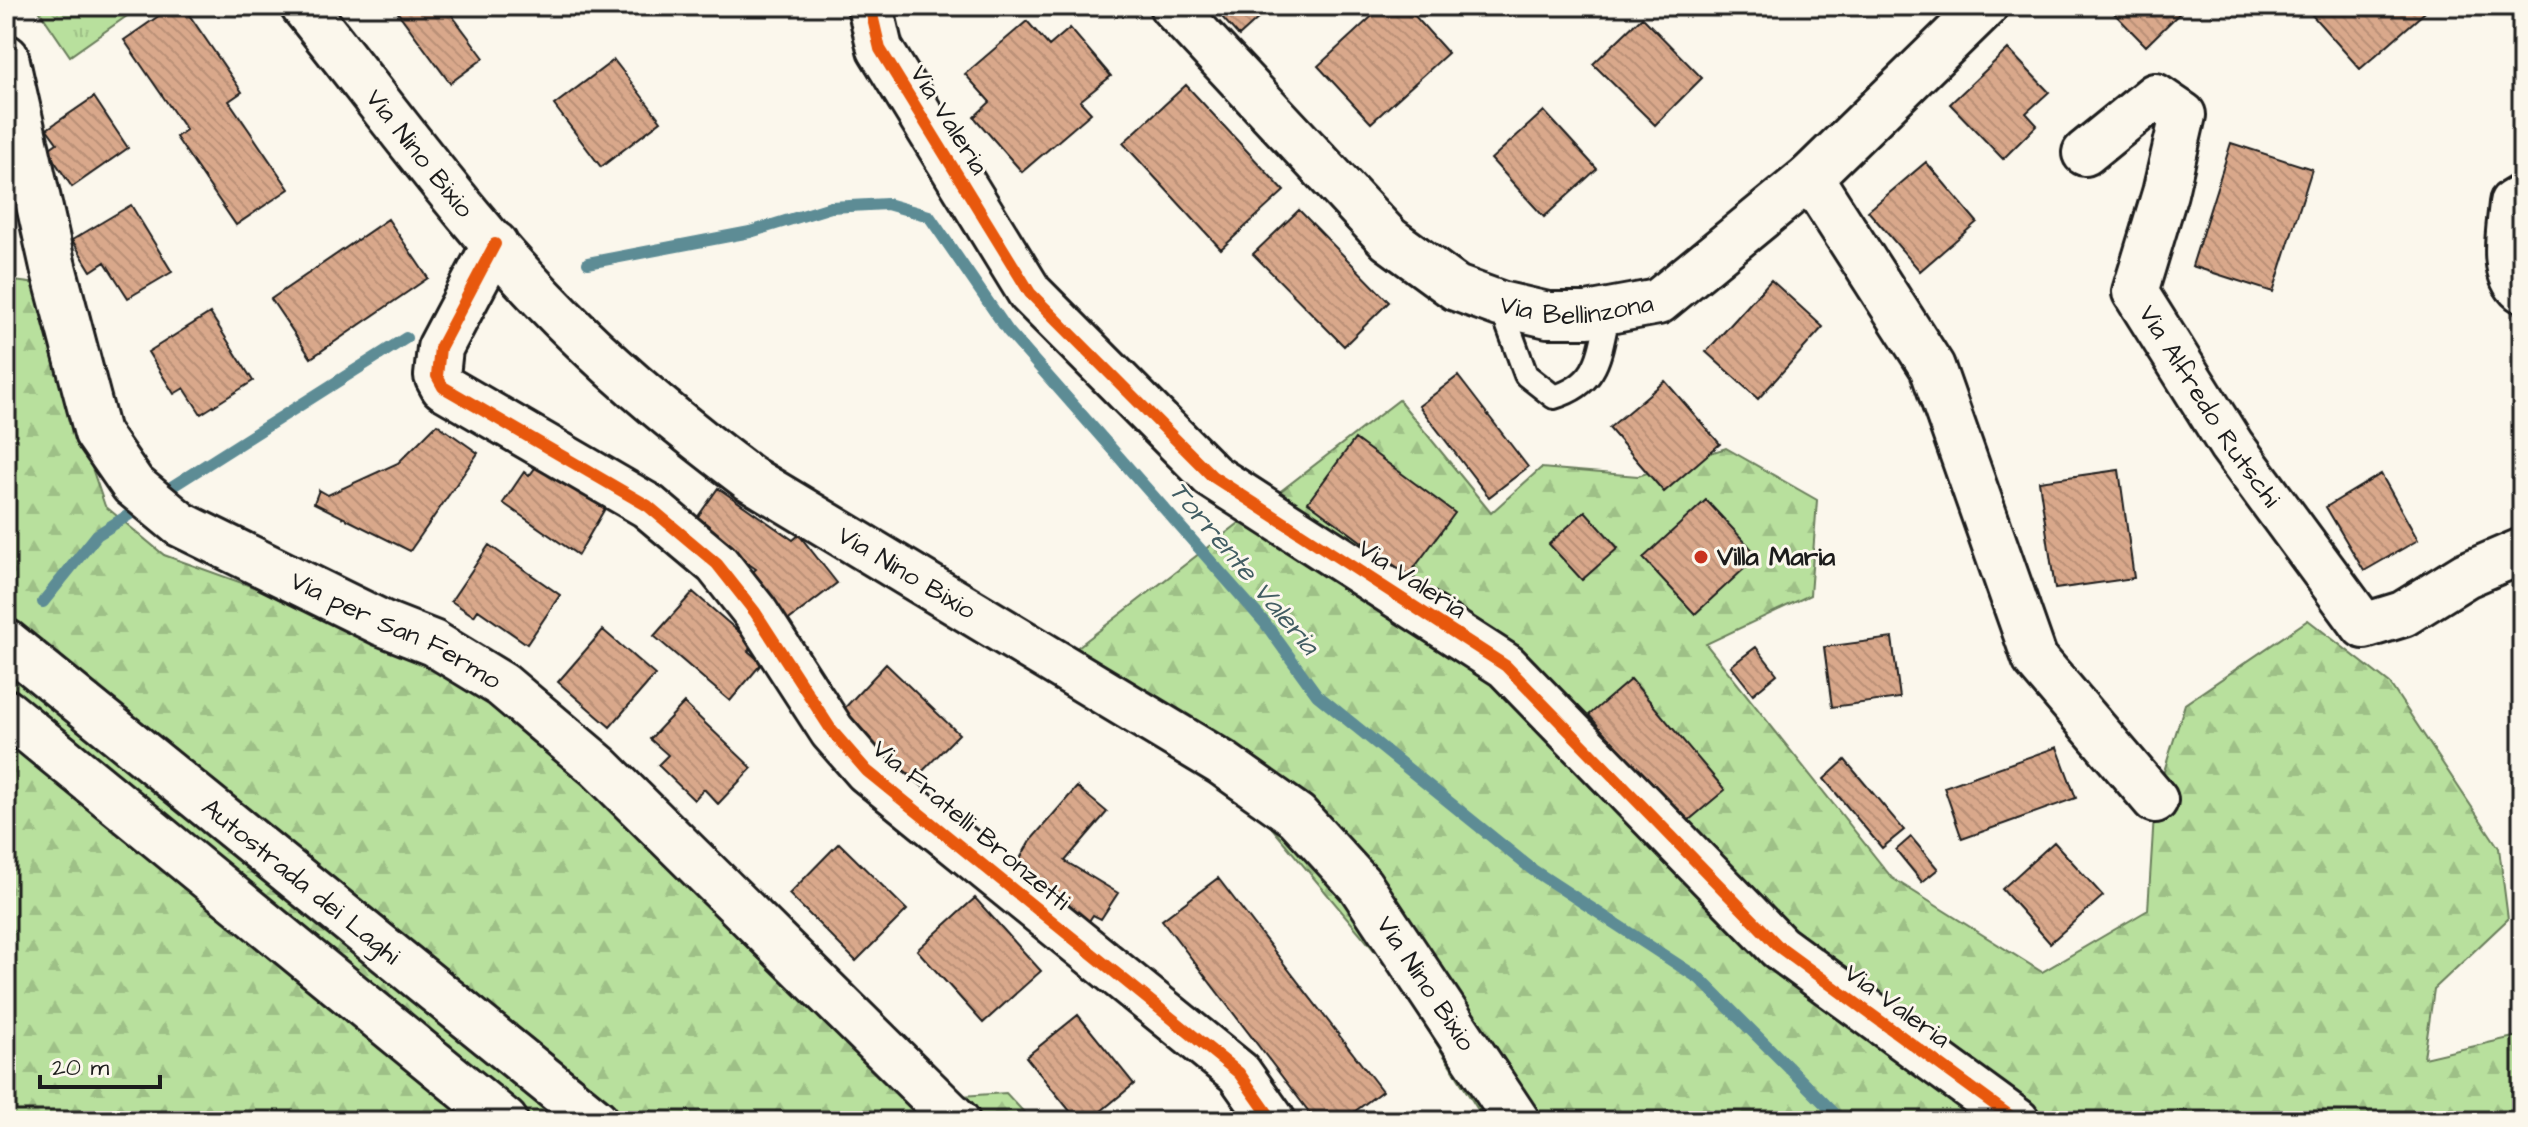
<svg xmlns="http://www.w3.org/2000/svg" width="2528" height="1127" viewBox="0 0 2528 1127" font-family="'Architects Daughter',sans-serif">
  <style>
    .grass { fill: url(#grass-tufts); stroke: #6a7e5c; stroke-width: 2 }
    .forest { fill: url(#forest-firs); stroke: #6a7e5c; stroke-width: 2 }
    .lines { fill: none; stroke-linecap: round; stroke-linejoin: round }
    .stream { stroke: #5d8c95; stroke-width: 12 }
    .building { fill: url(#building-back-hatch); stroke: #1c1c1c; stroke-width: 2 }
    .lane-casing { stroke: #1c1c1c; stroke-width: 28 }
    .street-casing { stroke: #1c1c1c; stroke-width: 50 }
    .secondary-casing { stroke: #1c1c1c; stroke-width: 50 }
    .primary-casing { stroke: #1c1c1c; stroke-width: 50 }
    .highway-casing { stroke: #1c1c1c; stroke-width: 50 }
    .lane { stroke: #fbf7ec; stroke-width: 22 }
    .street { stroke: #fbf7ec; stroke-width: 44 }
    .secondary { stroke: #fbf7ec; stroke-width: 44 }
    .primary { stroke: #fbf7ec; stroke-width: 44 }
    .highway { stroke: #fbf7ec; stroke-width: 44 }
    .cycleway-casing { stroke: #fbf7ec; stroke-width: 17 }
    .cycleway { stroke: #e8590c; stroke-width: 12 }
    .poi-dot { fill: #c8321e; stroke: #fbf7ec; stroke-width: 3 }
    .labels { text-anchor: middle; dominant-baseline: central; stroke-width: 6; stroke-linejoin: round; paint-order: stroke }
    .street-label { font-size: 26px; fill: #1c1c1c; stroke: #fbf7ec }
    .poi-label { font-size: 26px; font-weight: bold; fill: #1c1c1c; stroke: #fbf7ec; text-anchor: start }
    .water-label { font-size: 28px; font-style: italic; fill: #425d63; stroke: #fbf7ec }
  </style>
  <defs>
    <pattern id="grass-tufts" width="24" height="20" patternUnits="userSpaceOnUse" patternTransform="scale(2)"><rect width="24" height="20" fill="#b8e09d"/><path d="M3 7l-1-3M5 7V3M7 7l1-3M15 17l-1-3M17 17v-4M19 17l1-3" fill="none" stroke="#9ec087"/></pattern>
    <pattern id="forest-firs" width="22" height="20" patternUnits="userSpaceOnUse" patternTransform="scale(2)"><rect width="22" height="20" fill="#b8e09d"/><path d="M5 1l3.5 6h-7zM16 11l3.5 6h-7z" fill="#9ec087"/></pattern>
    <pattern id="building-back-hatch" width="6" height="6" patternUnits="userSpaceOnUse" patternTransform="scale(2)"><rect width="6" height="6" fill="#d9a88b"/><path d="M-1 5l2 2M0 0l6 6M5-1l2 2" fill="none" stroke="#ba9077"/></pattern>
  </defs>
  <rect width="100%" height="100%" fill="#fbf7ec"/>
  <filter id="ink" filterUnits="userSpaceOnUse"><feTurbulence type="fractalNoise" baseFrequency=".0125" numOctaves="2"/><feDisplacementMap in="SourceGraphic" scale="16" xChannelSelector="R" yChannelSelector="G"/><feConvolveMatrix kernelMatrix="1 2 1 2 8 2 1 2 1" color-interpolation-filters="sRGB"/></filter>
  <g filter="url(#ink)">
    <path class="grass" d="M36 6H141L70 56Z"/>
    <path class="forest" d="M6 280 53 286 60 375 105 506 164 555 309 607 516 707 916 1099 1006 1093 1032 1121H6Z
      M1399 400 1491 513 1541 468 1638 476 1726 448 1817 500 1810 595 1706 644 1892 878 2042 972 2148 910 2155 800 2185 704 2308 620 2390 684 2499 848 2508 919 2434 989 2424 1058 2522 1035V1121H1485L1389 968 1267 822 1048 670Z"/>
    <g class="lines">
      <path class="stream" d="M588 263 750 232 831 207 887 204 929 216 1008 331 1265 623 1317 695 1533 870 1700 979 1842 1121
        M165 491 406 338
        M43 602 97 535 138 509"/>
    </g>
    <path class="building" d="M173 6H183L242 92 229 101 289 189 236 225 176 137 186 130 124 40Z
      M393 6H445L484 58 450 83Z
      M1212 6H1272L1239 36Z
      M1383 6H1406L1448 53 1371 123 1318 66Z
      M2107 6H2187L2146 46Z
      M2304 6H2432L2360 69Z
      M1642 17 1702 78 1655 125 1593 64Z
      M1027 21 1049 46 1070 28 1111 76 1080 101 1091 113 1022 172 974 117 990 102 965 74Z
      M2008 49 2049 92 2026 113 2037 125 2003 159 1950 104Z
      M614 60 661 121 601 167 554 105Z
      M1186 85 1284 191 1221 249 1123 143Z
      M94 97 128 148 72 187 47 150 57 143 47 129Z
      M1544 111 1597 169 1544 217 1491 159Z
      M2231 143 2312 169 2273 292 2192 266Z
      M1926 162 1977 222 1920 271 1868 211Z
      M131 205 172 272 128 298 105 262 91 271 72 240Z
      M1299 210 1389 302 1344 346 1253 254Z
      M388 219 428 278 311 358 271 299Z
      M1771 280 1823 327 1758 399 1706 352Z
      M210 313 253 381 201 414 184 388 174 394 148 352Z
      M1458 376 1528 467 1489 497 1419 406Z
      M1665 381 1720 444 1664 492 1609 428Z
      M437 424 478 453 410 551 314 503 319 490 328 495 398 463Z
      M1355 439 1455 513 1408 576 1308 502Z
      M541 460 607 505 578 555 503 503 524 472 529 476Z
      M2119 470 2134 578 2055 589 2039 481Z
      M2381 474 2418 540 2364 571 2326 507Z
      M718 488 793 540 799 535 837 583 786 622 749 575 756 569 692 525Z
      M1706 500 1758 556 1695 614 1643 558Z
      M1585 511 1618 548 1582 580 1549 544Z
      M489 545 560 595 527 644 478 610 474 616 451 601Z
      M693 592 754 645 748 651 762 663 730 701 654 636Z
      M603 630 655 675 610 727 558 682Z
      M1892 638 1900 698 1832 707 1824 647Z
      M1756 647 1777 674 1753 694 1731 666Z
      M886 664 959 734 913 781 840 713Z
      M1631 679 1725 790 1682 826 1589 715Z
      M684 703 752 768 718 804 704 789 694 800 658 765 668 755 650 739Z
      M2057 747 2076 798 1962 839 1944 787Z
      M1845 760 1904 830 1882 848 1824 779Z
      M1077 787 1107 812 1065 861 1118 893 1101 919 1093 915 1085 927 1009 878 1030 841Z
      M1911 837 1938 869 1922 882 1896 850Z
      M2054 842 2103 896 2050 943 2002 889Z
      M839 843 907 910 856 961 789 894Z
      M1218 878 1382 1091 1342 1121H1316L1162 920Z
      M975 898 1041 971 983 1023 917 950Z
      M1078 1015 1134 1084 1089 1121H1078L1026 1057Z"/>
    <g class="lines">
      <g class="lane-casing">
        <path id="lane" d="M1500 304 1526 375 1554 397C1601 383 1599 353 1609 311"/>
      </g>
      <g class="street-casing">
        <g id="street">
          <path d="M870 6 880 49 1030 293 1212 476 1506 666 1779 947 2017 1121"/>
          <path id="s1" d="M2085 153 2155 96 2183 115 2165 193 2135 292 2231 445 2364 626 2403 614 2466 575 2522 551"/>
          <path d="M1810 177 1932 367 2035 659 2155 800"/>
          <path d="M2522 197 2512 203C2510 228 2500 272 2522 290"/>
          <path d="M495 244 440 348 437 376 443 387 648 506 717 564 755 612 832 731 867 771 1239 1073 1273 1121"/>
        </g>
      </g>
      <g class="secondary-casing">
        <g id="secondary">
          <path id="s2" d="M1172 6 1389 239 1456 288 1500 304 1548 315H1587L1658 302 1810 177 1985 6"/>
          <path id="s3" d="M6 57 53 267 97 433 133 485 180 524 382 623 433 643 502 685 599 767 957 1121"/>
        </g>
      </g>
      <g class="primary-casing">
        <g id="primary">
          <path id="s4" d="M303 6C390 114 477 237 577 333 631 386 689 433 749 478L1222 763 1297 816 1360 885 1517 1121"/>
        </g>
      </g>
      <g class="highway-casing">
        <g id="highway">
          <path id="s5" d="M6 642 596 1121"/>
          <path d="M6 712 505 1121"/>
        </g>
      </g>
      <use href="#lane" class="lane"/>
      <use href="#street" class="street"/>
      <use href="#secondary" class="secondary"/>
      <use href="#primary" class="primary"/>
      <use href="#highway" class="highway"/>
      <g class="cycleway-casing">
        <path id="cycleway" d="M870 6 880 49 1030 293 1212 476 1506 666 1779 947 2017 1121
          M495 244 440 348 437 376 443 387 648 506 717 564 755 612 832 731 867 771 1239 1073 1273 1121"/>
      </g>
      <use href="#cycleway" class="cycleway"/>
    </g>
  </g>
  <circle class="poi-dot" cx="1701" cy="557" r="8"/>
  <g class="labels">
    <g class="street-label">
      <text transform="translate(949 120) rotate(58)">Via Valeria</text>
      <text stroke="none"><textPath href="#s4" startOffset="188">Via Nino Bixio</textPath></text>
      <text stroke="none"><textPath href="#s2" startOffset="526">Via Bellinzona</textPath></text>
      <text stroke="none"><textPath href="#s1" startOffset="444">Via Alfredo Rutschi</textPath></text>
      <text stroke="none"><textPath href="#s4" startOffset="836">Via Nino Bixio</textPath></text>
      <text transform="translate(1412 579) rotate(33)">Via Valeria</text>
      <text stroke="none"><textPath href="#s3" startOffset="752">Via per San Fermo</textPath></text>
      <text transform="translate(971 825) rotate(40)">Via Fratelli Bronzetti</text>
      <text stroke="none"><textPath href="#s5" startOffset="380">Autostrada dei Laghi</textPath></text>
      <text stroke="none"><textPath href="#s4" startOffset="1508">Via Nino Bixio</textPath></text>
      <text transform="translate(1897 1006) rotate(36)">Via Valeria</text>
    </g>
    <g class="poi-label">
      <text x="1717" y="557">Villa Maria</text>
    </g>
    <g class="water-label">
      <text transform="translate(1244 568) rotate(50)">Torrente Valeria</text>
    </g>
  </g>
  <rect width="2528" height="1127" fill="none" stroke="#fbf7ec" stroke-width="32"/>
  <rect x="16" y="16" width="2496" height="1095" fill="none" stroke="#1c1c1c" stroke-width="3" filter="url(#ink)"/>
  <path d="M40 1075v12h120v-12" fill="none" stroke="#1c1c1c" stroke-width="4"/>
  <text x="52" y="1075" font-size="24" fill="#1c1c1c" stroke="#fbf7ec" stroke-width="6" paint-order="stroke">20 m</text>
</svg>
